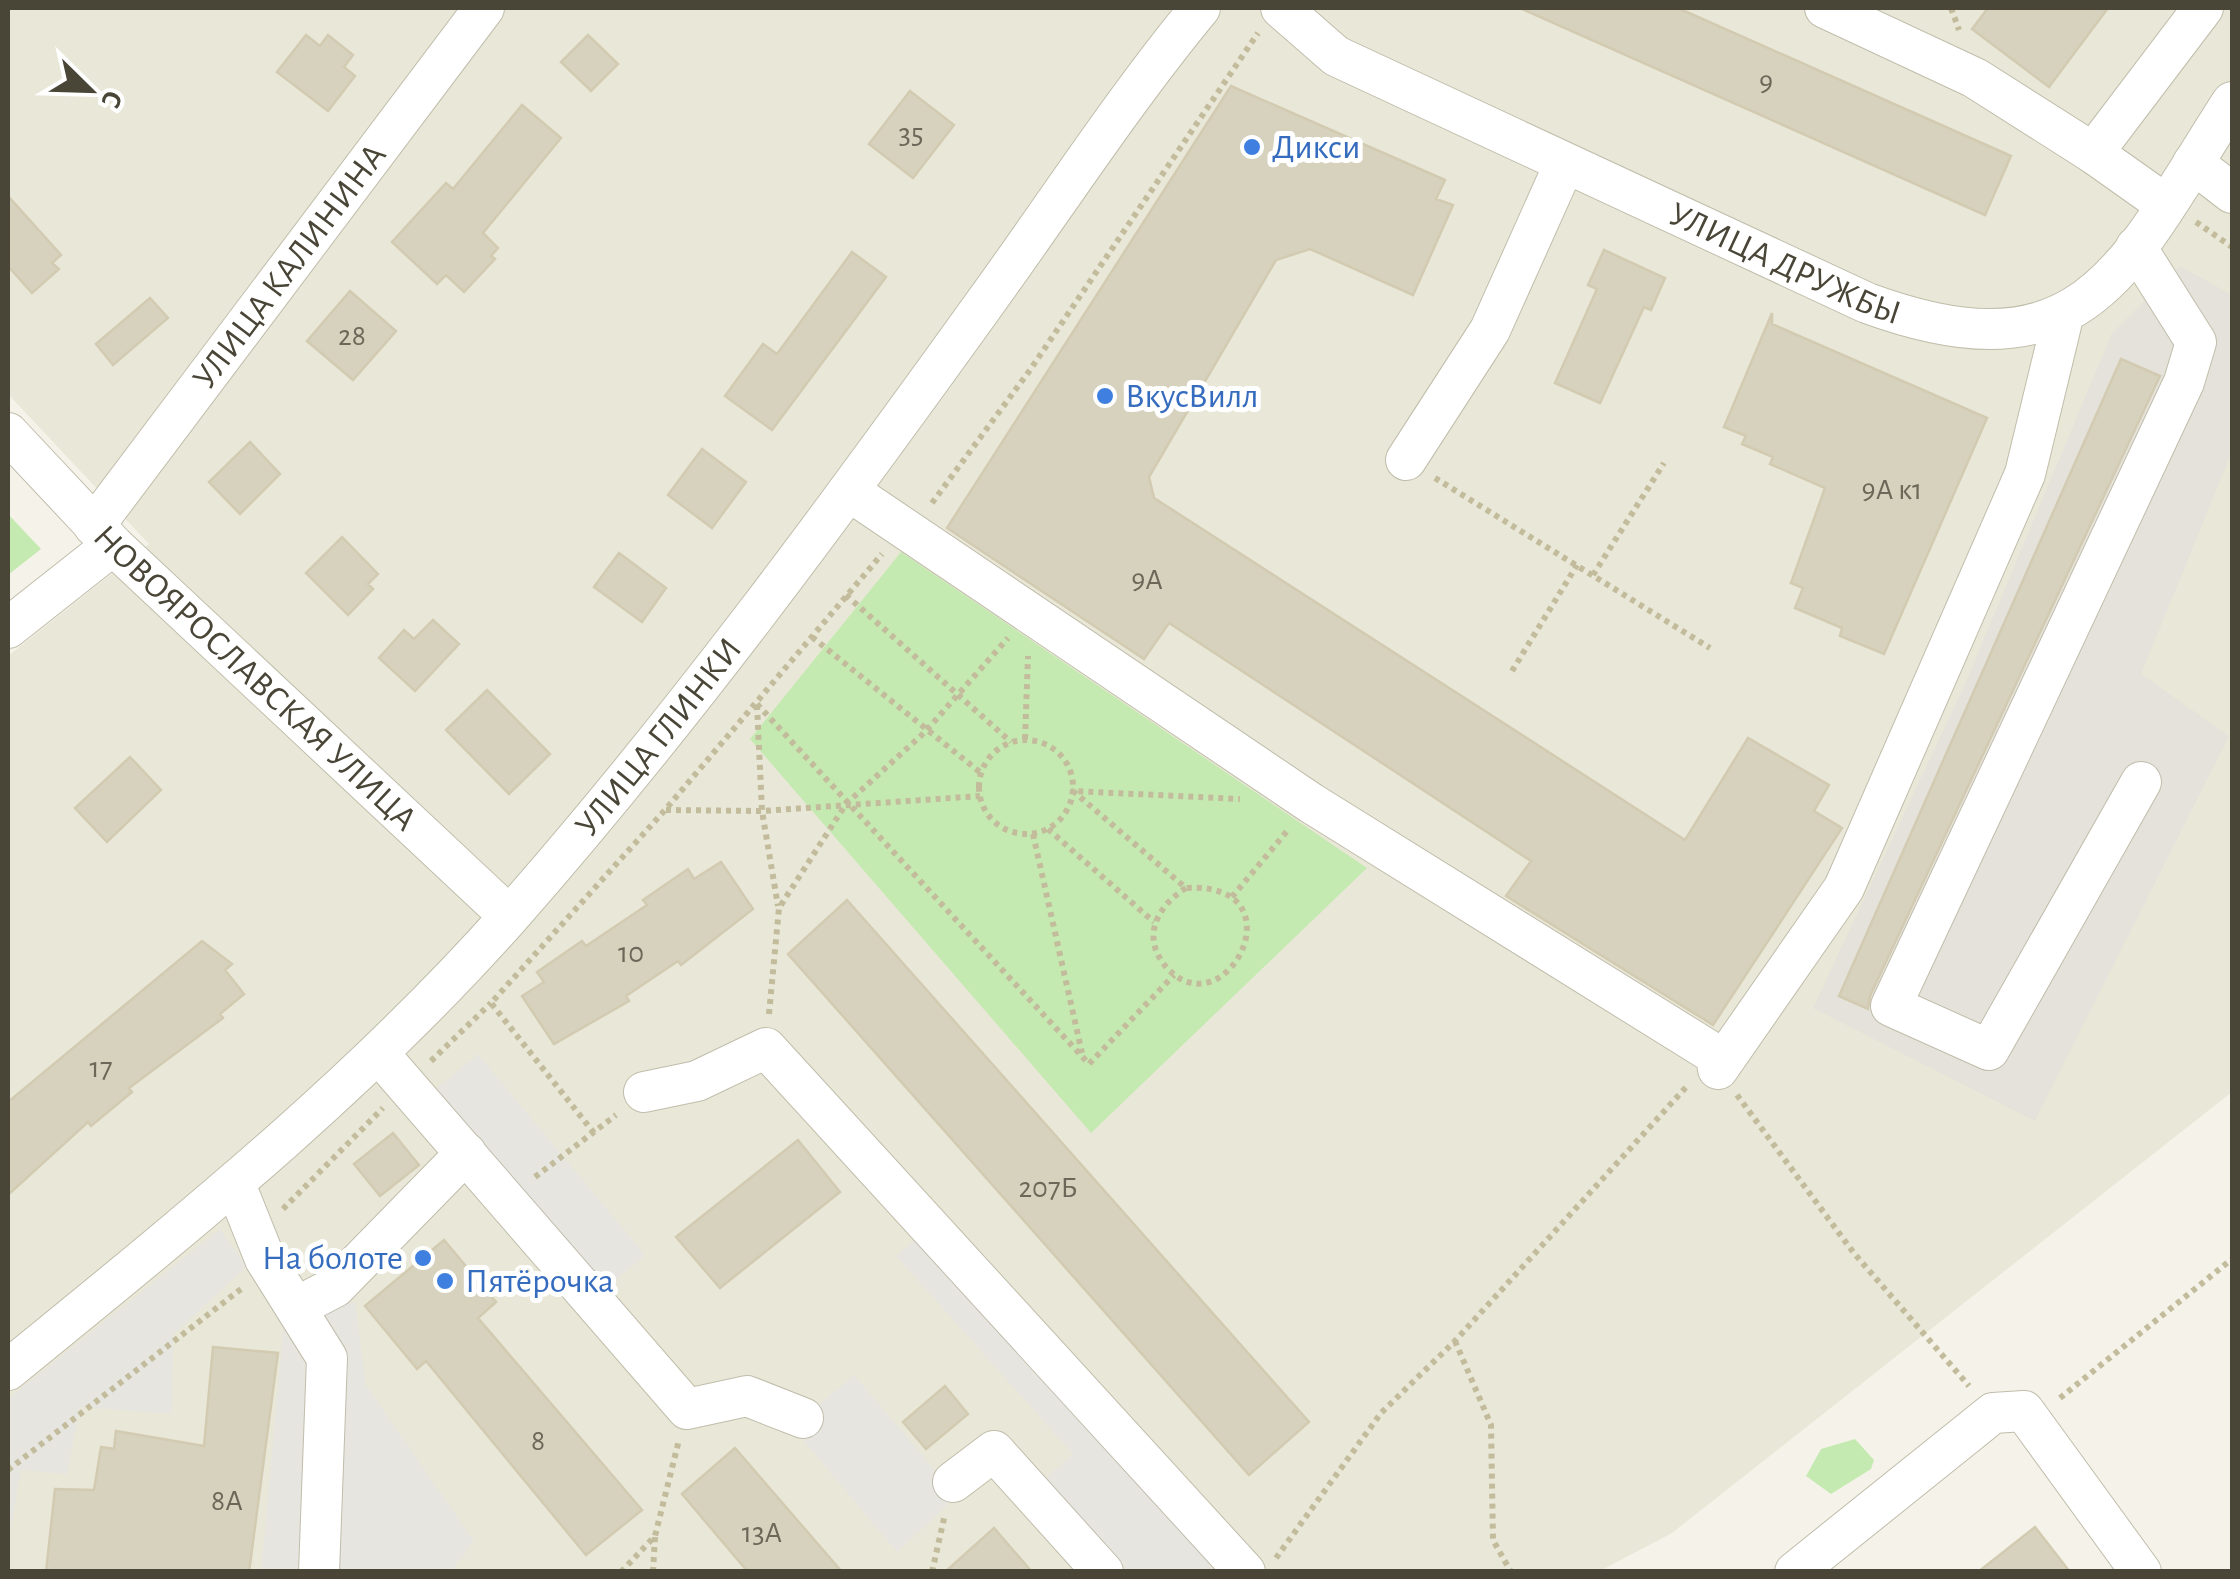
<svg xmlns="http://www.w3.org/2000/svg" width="2240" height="1579" viewBox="0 0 2240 1579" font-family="'Alegreya Sans',sans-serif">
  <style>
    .residential { fill: #e9e7d7 }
    .industrial { fill: #e4e2da }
    .green { fill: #c5eab1 }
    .parking { fill: #e6e5e0 }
    .building { fill: #d7d2be; stroke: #d2cbb1; stroke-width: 2.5 }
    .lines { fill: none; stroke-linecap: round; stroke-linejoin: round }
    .minor-casing { stroke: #c1bdab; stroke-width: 42 }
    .path { stroke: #c3bc9c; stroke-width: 6; stroke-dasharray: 5 5; stroke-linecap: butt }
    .minor { stroke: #fff; stroke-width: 40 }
    .shop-dot { fill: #3f7fe0; stroke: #fff; stroke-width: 4 }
    .labels { text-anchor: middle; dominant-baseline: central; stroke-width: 10; stroke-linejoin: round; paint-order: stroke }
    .number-label { font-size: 30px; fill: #6c6859 }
    .shop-label { font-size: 35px; fill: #366cbe; stroke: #fff; text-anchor: start }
    .street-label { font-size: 35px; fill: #494537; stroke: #fff }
  </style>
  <rect width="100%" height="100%" fill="#f5f3e9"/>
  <path class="residential" d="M8 8H2232V1092L1672 1533 1600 1571H8V656L149 544 8 394Z"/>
  <path class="industrial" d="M2180 266 2232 295V452L2141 674 2229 736 2035 1121 1813 1008 1965 684 2112 333Z"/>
  <path class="green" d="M8 514 41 549 8 575Z
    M901 552 1367 868 1091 1133 750 739Z
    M1855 1439 1874 1460 1871 1469 1831 1494 1806 1476 1821 1449Z"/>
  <path class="parking" d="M478 1054 645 1255 601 1292 433 1091Z
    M220 1229 246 1267 173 1335 172 1414 80 1407 67 1474 21 1470 8 1543V1399Z
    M920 1235 1222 1571H1128L1045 1479 1073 1454 896 1256Z
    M355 1302 366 1385 474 1541 452 1571 261 1572 285 1312Z
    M854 1375 957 1496 897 1552 792 1427Z"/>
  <path class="building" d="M1520 8H1678L2011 156 1985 215Z
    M1988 8H2108L2049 87 1972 29Z
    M306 35 320 46 328 35 353 55 344 67 355 76 328 111 277 72Z
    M588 35 618 64 591 91 561 62Z
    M1231 86 1445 180 1436 199 1453 205 1413 295 1310 249 1276 260 1149 477 1154 498 1685 840 1748 738 1829 785 1814 811 1842 828 1713 1025 1506 896 1531 861 1169 623 1144 659 947 528Z
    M910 91 954 125 913 178 869 144Z
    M522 105 561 138 483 233 498 248 491 256 495 259 464 292 446 275 437 284 392 242 446 183 453 189Z
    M8 196 61 255 52 263 59 269 32 293 8 266Z
    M1604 250 1665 278 1651 310 1644 307 1600 403 1555 383 1597 289 1588 285Z
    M852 252 886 277 772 430 725 396 763 344 777 354Z
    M350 291 396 331 353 380 307 341Z
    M150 298 168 318 113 365 96 344Z
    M1772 313V324L1987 418 1884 654 1840 636 1842 628 1795 608 1803 588 1791 583 1825 488 1770 464 1773 457 1742 444 1746 436 1724 427Z
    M2121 359 2160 376 1870 996 1868 1009 1839 996Z
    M250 442 280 474 240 514 209 482Z
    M702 449 746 482 712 528 668 495Z
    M342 537 378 574 368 584 373 589 348 615 306 573Z
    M619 553 666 588 642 622 594 587Z
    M433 620 459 644 415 691 379 658 404 630 414 639Z
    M487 690 550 754 509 794 446 730Z
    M130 757 161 790 107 842 75 808Z
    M721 862 753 909 681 965 678 961 626 996 629 1001 554 1044 522 996 544 982 537 972 582 941 586 946 647 905 643 900 688 869 694 879Z
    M847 900 1309 1422 1249 1475 788 954Z
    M202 941 232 964 225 970 244 994 220 1014 223 1018 129 1088 132 1092 91 1126 88 1122 8 1195V1102Z
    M393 1133 419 1165 380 1196 354 1164Z
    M798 1140 840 1192 720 1288 676 1237Z
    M444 1240 496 1302 478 1318 642 1510 586 1555 426 1361 417 1369 365 1306Z
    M213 1347 278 1353 249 1572H46L55 1489 94 1490 101 1447 114 1449 116 1431 204 1446Z
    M945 1386 968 1414 926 1449 903 1422Z
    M735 1448 842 1572H748L682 1494Z
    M2035 1527 2070 1572H1978Z
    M994 1528 1032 1572H945Z"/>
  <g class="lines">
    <g class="minor-casing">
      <g id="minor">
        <path id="s1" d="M1281 8 1336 56 1867 303C2088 384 2126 265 2232 102"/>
        <path d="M1825 8 1975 78 2093 153"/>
        <path d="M2193 163 2232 193"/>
        <path d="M2165 204 2093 153 2203 8"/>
        <path d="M2136 247 2196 342 2184 382 1891 1006 1989 1050 2141 782"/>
        <path id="s2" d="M8 433 113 545 509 916"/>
        <path d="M1406 460 1490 330 1564 165"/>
        <path d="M849 491 1311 803 1716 1055 1718 1069 1844 888 2025 474 2063 317"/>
        <path id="s3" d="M94 526 484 8"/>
        <path d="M8 628 113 545"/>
        <path d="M379 1054 687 1409 747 1396 803 1418"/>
        <path d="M644 1092 697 1081 766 1048 1245 1572"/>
        <path d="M235 1184 265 1259 327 1358 319 1572"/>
        <path d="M297 1307 335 1287 466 1153"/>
        <path id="s4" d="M8 1370C183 1227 358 1087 509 917 680 723 834 513 985 303 1056 205 1123 101 1200 8"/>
        <path d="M953 1482 994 1451 1103 1572"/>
        <path d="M1795 1572 1993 1413 2024 1411 2141 1572"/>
      </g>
    </g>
    <path class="path" d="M1951 8 1959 30
      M2196 222 2232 247
      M1435 478 1710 648
      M932 503 1030 370 1258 33
      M1593 575 1664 463
      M846 595 1011 742
      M812 637 981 773
      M1512 671 1577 565
      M757 704 1089 1064 1174 975
      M757 705 762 811 778 906
      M1025 739 1028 656
      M979 787a47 47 0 1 1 94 0a47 47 0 1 1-94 0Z
      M666 810 762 811 980 796
      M1048 829 1154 922
      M1033 834 1082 1053
      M1186 888C1156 907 1140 939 1168 969 1227 1030 1302 881 1186 888L1073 791 1240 799
      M1232 897 1288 830
      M769 1014 779 908 846 804 925 732 1008 638
      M431 1061 491 1003
      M1737 1095 1853 1252 1969 1386
      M594 1133 491 1003 665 810 882 554
      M535 1177 616 1115
      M283 1209 383 1108
      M1455 1341 1491 1425 1493 1540 1511 1572
      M2060 1398 2232 1259
      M8 1470 241 1289
      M1276 1558 1381 1413 1455 1341 1688 1085
      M621 1572 655 1536 679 1440
      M653 1572 655 1537
      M932 1572 945 1514"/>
    <use href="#minor" class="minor"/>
  </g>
  <g class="shop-dot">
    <circle cx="1252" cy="147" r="10"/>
    <circle cx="1105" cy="396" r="10"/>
    <circle cx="423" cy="1258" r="10"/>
    <circle cx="445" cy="1281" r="10"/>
  </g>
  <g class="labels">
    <g class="number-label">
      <text x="1766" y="82">9</text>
      <text x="911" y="134">35</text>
      <text x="352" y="336">28</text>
      <text x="1892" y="490">9А к1</text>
      <text x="1147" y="580">9А</text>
      <text x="631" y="953">10</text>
      <text x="101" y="1068">17</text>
      <text x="1048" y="1188">207Б</text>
      <text x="538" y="1441">8</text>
      <text x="227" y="1501">8А</text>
      <text x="762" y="1533">13А</text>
    </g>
    <g class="shop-label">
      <text x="1272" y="147">Дикси</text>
      <text x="1125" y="396">ВкусВилл</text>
      <text x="403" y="1258" text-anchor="end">На болоте</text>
      <text x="465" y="1281">Пятёрочка</text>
    </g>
    <g class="street-label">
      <text stroke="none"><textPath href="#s1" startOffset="568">УЛИЦА ДРУЖБЫ</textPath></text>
      <text stroke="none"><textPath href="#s3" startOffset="325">УЛИЦА КАЛИНИНА</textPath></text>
      <text stroke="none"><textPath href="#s2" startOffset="348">НОВОЯРОСЛАВСКАЯ УЛИЦА</textPath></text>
      <text stroke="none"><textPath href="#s4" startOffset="910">УЛИЦА ГЛИНКИ</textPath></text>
    </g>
  </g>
  <rect width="2240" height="1579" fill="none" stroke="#494537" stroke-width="20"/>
  <g transform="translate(90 90) rotate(113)" stroke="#ffffff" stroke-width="8" paint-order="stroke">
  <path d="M0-8L18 38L0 25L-18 38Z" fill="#494537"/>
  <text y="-15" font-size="28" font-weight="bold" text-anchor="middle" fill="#494537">С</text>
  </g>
</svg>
